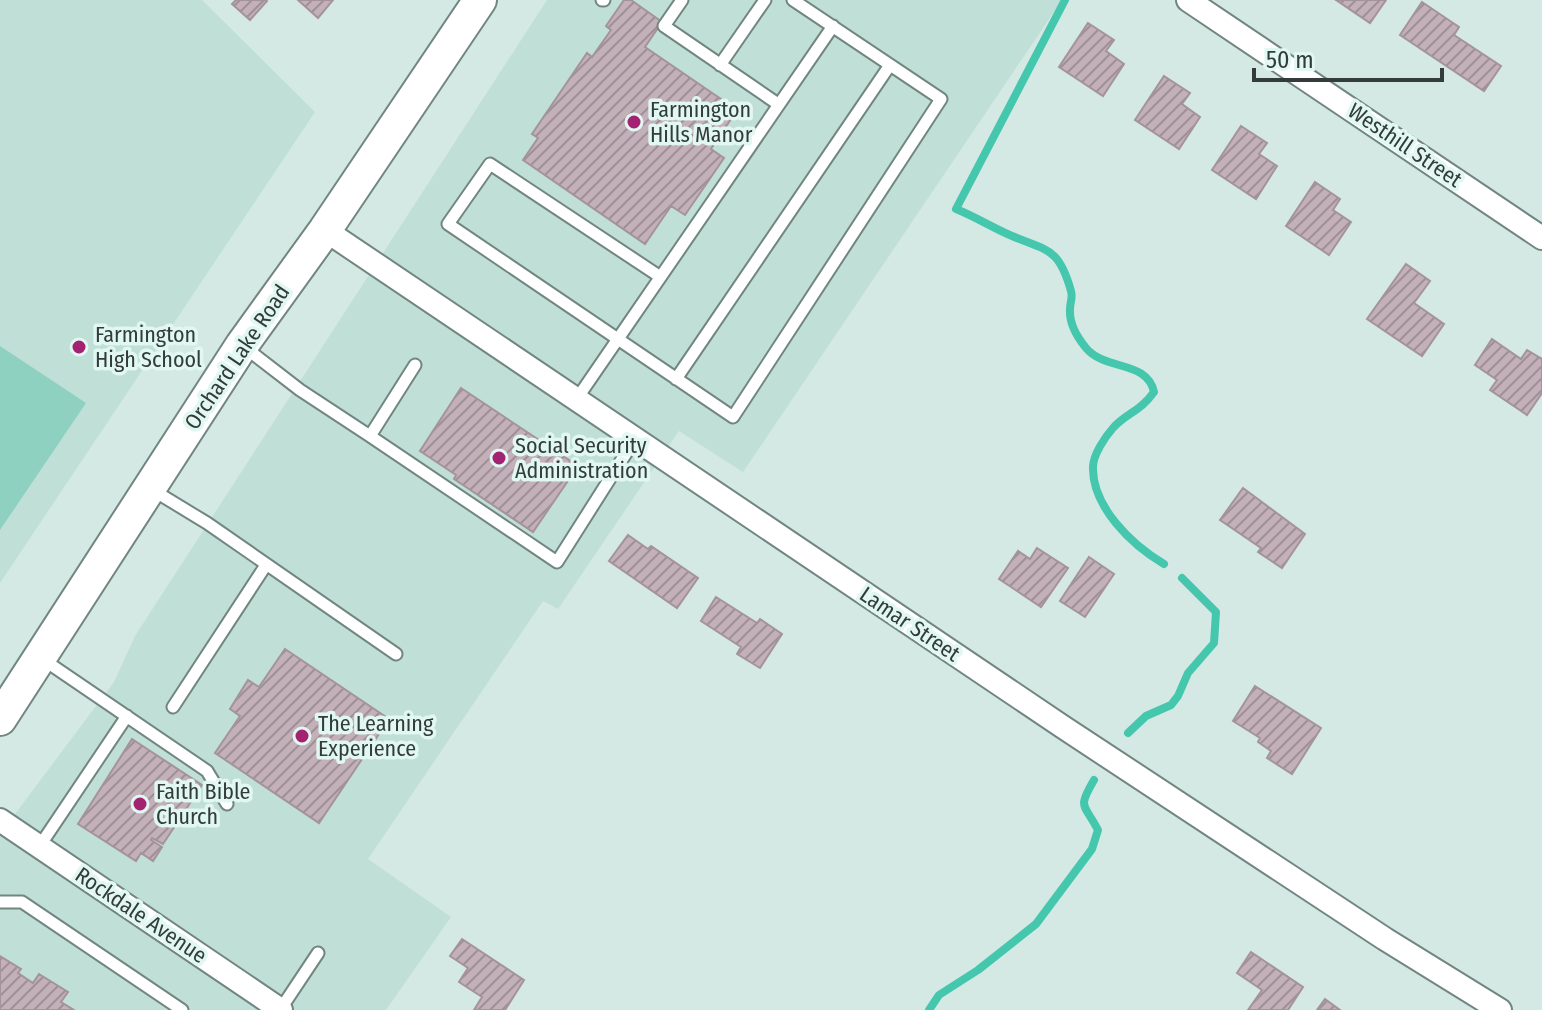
<svg xmlns="http://www.w3.org/2000/svg" width="1542" height="1010" viewBox="0 0 1542 1010" font-family="'Fira Sans Condensed',sans-serif">
  <style>
    .built { fill: #c0dfd7 }
    .green { fill: #8fd1c1 }
    .lines { fill: none; stroke-linecap: round; stroke-linejoin: round }
    .stream { stroke: #45c7ae; stroke-width: 8 }
    .building { fill: url(#building-hatch); stroke: #a5939b; stroke-width: 2 }
    .lane-casing { stroke: #728681; stroke-width: 15 }
    .street-casing { stroke: #728681; stroke-width: 26 }
    .secondary-casing { stroke: #728681; stroke-width: 36 }
    .lane { stroke: #fff; stroke-width: 11 }
    .street { stroke: #fff; stroke-width: 22 }
    .secondary { stroke: #fff; stroke-width: 32 }
    .poi-dot { fill: #a32272; stroke: #e1f7f1; stroke-width: 3 }
    .labels { text-anchor: middle; dominant-baseline: central; stroke-width: 7; stroke-linejoin: round; paint-order: stroke }
    .poi-label { font-size: 22px; fill: #333c3a; stroke: #e1f7f1; text-anchor: start }
    .street-label { font-size: 22px; fill: #333c3a; stroke: #e1f7f1 }
  </style>
  <defs>
    <pattern id="building-hatch" width="6" height="6" patternUnits="userSpaceOnUse" patternTransform="scale(2)"><rect width="6" height="6" fill="#c3b0b9"/><path d="M-1 1l2-2M0 6l6-6M5 7l2-2" fill="none" stroke="#9f9097"/></pattern>
  </defs>
  <rect width="100%" height="100%" fill="#d4e9e4"/>
  <path class="built" d="M0 0H202L315 112 0 583Z
    M547 0H1062L743 472 679 431 558 609 543 601 368 859 451 917 386 1010H0V834L114 682 135 636Z"/>
  <path class="green" d="M0 346 86 403 0 530Z"/>
  <g class="lines">
    <path class="stream" d="M1065 0 956 209C976 217 993 228 1012 236 1048 251 1059 248 1071 291 1073 298 1070 302 1070 309 1069 323 1077 337 1086 348 1105 371 1147 360 1154 392 1140 412 1126 413 1113 428 1105 437 1093 455 1093 467 1092 507 1132 545 1164 564
      M1128 733 1146 716 1171 705 1178 696 1188 673 1214 643 1216 612 1182 578
      M929 1010 939 995 978 970 1036 924 1092 849 1098 830C1084 803 1077 809 1094 780"/>
  </g>
  <path class="building" d="M236 0H266L267 1 250 20 232 4Z
    M298 0H333L318 18Z
    M624 0H631L662 22 645 47 737 110 711 149 724 158 685 215 671 206 645 244 523 160 538 138 532 134 587 53 592 57 611 30 606 26Z
    M1336 0H1386L1370 23Z
    M1422 2 1459 27 1454 35 1501 66 1484 91 1400 35Z
    M1088 23 1114 40 1106 51 1124 64 1103 96 1059 67Z
    M1164 76 1190 93 1182 104 1200 117 1179 149 1135 120Z
    M1241 126 1267 143 1259 154 1277 166 1256 199 1212 170Z
    M1315 182 1340 199 1333 210 1351 222 1329 255 1286 226Z
    M1406 264 1430 281 1414 303 1444 324 1422 356 1367 319Z
    M1492 339 1521 359 1527 350 1542 359V393L1527 415 1490 390 1497 380 1475 365Z
    M461 388 578 466 533 532 454 479 456 475 420 451Z
    M1243 488 1305 534 1282 568 1258 552 1261 548 1220 520Z
    M628 535 648 549 651 546 698 578 677 608 609 561Z
    M1037 548 1068 568 1041 607 999 579 1018 551 1030 559Z
    M1089 557 1114 574 1085 617 1060 601Z
    M716 597 757 623 760 619 782 634 760 668 737 654 741 647 701 621Z
    M285 649 389 719 319 823 215 753 240 716 230 709 248 680 259 687Z
    M1255 686 1321 728 1292 774 1267 758 1271 751 1258 742 1260 738 1233 721Z
    M132 739 202 785 163 844 152 838 151 840 162 847 153 861 141 853 136 861 78 824Z
    M462 939 524 980 505 1010H474L482 997 459 982 468 968 450 956Z
    M1251 952 1303 987 1288 1010H1248L1262 990 1237 973Z
    M0 956 21 969 18 973 33 983 39 974 68 992 61 1002 74 1010H0Z
    M1325 999 1340 1010H1317Z"/>
  <g class="lines">
    <g class="lane-casing">
      <path id="lane" d="M602 0H604
        M682 0 664 26 778 104
        M720 65 765 0
        M659 276 490 164 448 224 733 417 941 99 793 0
        M243 346 300 390 370 436 415 365
        M676 379 890 65
        M576 400 833 26
        M370 436 557 562 635 439
        M151 489 207 523 396 654
        M41 658 207 771 227 804
        M173 707 266 565
        M39 847 127 716
        M0 902H22L182 1010
        M280 1010 318 953"/>
    </g>
    <g class="street-casing">
      <path id="street" d="M1188 0 1542 238
        M325 230 1063 727 1385 939 1500 1010
        M0 820 281 1010"/>
    </g>
    <g class="secondary-casing">
      <path id="secondary" d="M0 719 242 345 325 230 480 0"/>
    </g>
    <use href="#lane" class="lane"/>
    <use href="#street" class="street"/>
    <use href="#secondary" class="secondary"/>
  </g>
  <g class="poi-dot">
    <circle cx="634" cy="122" r="8"/>
    <circle cx="79" cy="347" r="8"/>
    <circle cx="499" cy="458" r="8"/>
    <circle cx="302" cy="736" r="8"/>
    <circle cx="140" cy="804" r="8"/>
  </g>
  <g class="labels">
    <g class="poi-label">
      <text x="650" y="109">Farmington<tspan x="650" dy="25">Hills Manor</tspan></text>
      <text x="95" y="334">Farmington<tspan x="95" dy="25">High School</tspan></text>
      <text x="515" y="445">Social Security<tspan x="515" dy="25">Administration</tspan></text>
      <text x="318" y="723">The Learning<tspan x="318" dy="25">Experience</tspan></text>
      <text x="156" y="791">Faith Bible<tspan x="156" dy="25">Church</tspan></text>
    </g>
    <g class="street-label">
      <text transform="translate(1405 145) rotate(34)">Westhill Street</text>
      <text transform="translate(237 357) rotate(-56)">Orchard Lake Road</text>
      <text transform="translate(910 624) rotate(34)">Lamar Street</text>
      <text transform="translate(141 915) rotate(34)">Rockdale Avenue</text>
    </g>
  </g>
  <path d="M1254 68v12h188v-12" fill="none" stroke="#333c3a" stroke-width="4"/>
  <text x="1266" y="68" font-size="24" fill="#333c3a" stroke="#e1f7f1" stroke-width="6" paint-order="stroke">50 m</text>
</svg>
